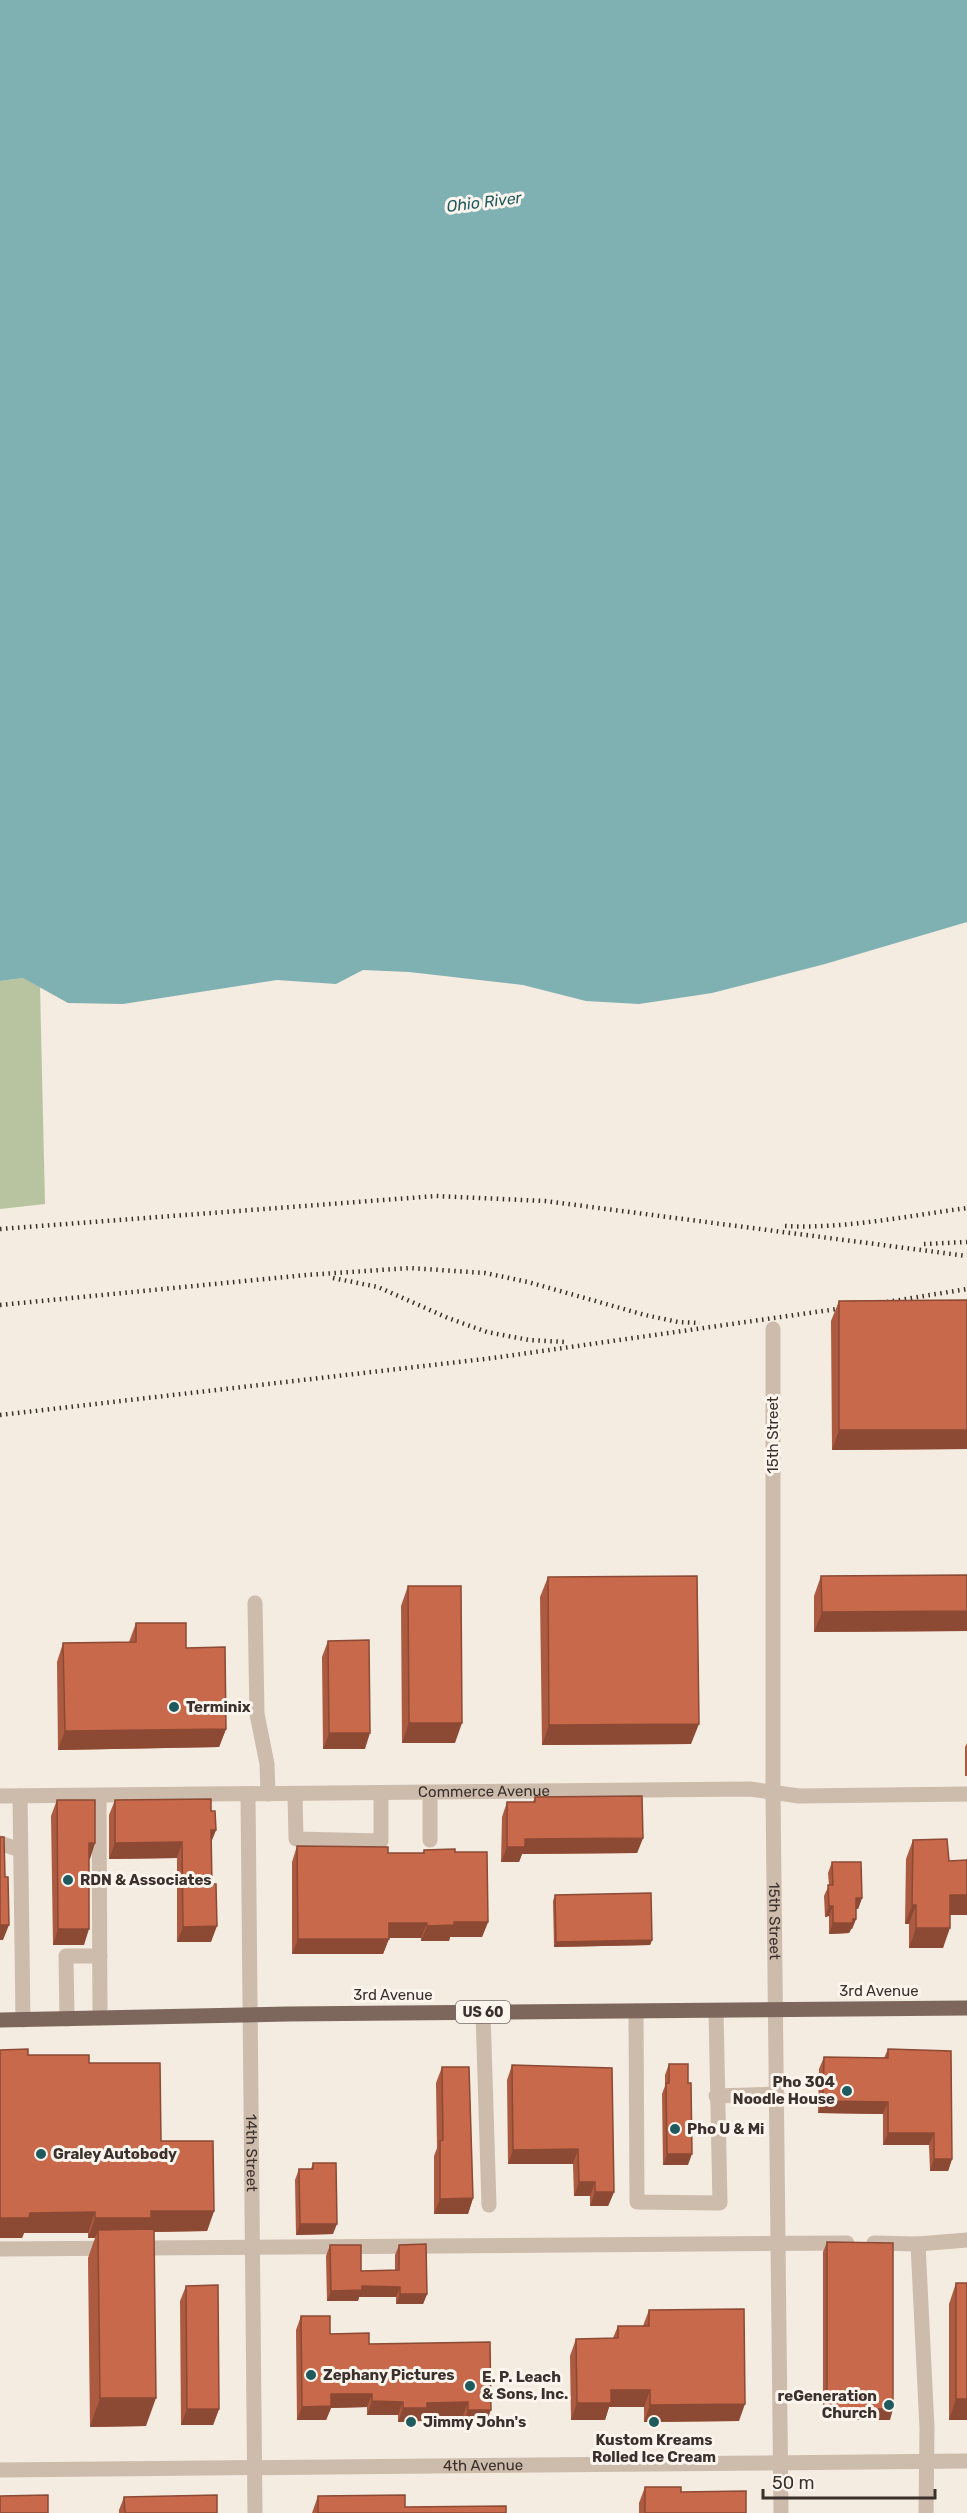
<svg xmlns="http://www.w3.org/2000/svg" width="967" height="2513" viewBox="0 0 967 2513" font-family="Rubik,sans-serif">
  <style>
    .green { fill: #b8c4a0 }
    .water { fill: #7fb0b2 }
    .lines { fill: none; stroke-linecap: round; stroke-linejoin: round }
    .minor { stroke: #cdbbac; stroke-width: 15 }
    .major { stroke: #7d675c; stroke-width: 15 }
    .rail { stroke: #3b302b; stroke-width: 4.5; stroke-dasharray: 1.5 4.5; stroke-linecap: butt }
    .wall { fill: #ac5a40 }
    .shaded-wall { fill: #8c4a34 }
    .building { fill: #c8694b; stroke: #8c4a34; stroke-width: 1.5 }
    .poi-dot { fill: #1f5a5e; stroke: #fbf5ee; stroke-width: 2 }
    .labels { text-anchor: middle; dominant-baseline: central; stroke-width: 6; stroke-linejoin: round; paint-order: stroke }
    .shield { fill: #fbf5ee; stroke: #756b66; stroke-width: 1.5 }
    .shield-label { font-size: 14px; font-weight: bold; fill: #3b302b }
    .street-label { font-size: 15px; fill: #3b302b; stroke: #fbf5ee }
    .poi-label { font-size: 15px; font-weight: bold; fill: #3b302b; stroke: #fbf5ee; text-anchor: start }
    .water-label { font-size: 16px; font-style: italic; fill: #1f5a5e; stroke: #fbf5ee }
  </style>
  <rect width="100%" height="100%" fill="#f4ebe1"/>
  <path class="green" d="M23 978 40 987 45 1204 0 1209V981Z"/>
  <path class="water" d="M0 0H967V922L825 964 712 993 639 1004 586 1001 523 985 409 972 363 970 336 984 277 980 123 1004 68 1003 23 978 0 981Z"/>
  <g class="lines">
    <g class="minor">
      <path id="s1" d="M773 1329V1792L781 2513"/>
      <path d="M255 1603 257 1714 267 1764 268 1794"/>
      <path d="M430 1793V1840"/>
      <path d="M295 1794 296 1839 381 1841V1793"/>
      <path id="s2" d="M248 1795 255 2513"/>
      <path id="s3" d="M0 1796 750 1789 799 1796 967 1794"/>
      <path d="M20 1796 23 2020"/>
      <path d="M99 1796 100 2018"/>
      <path d="M0 1843 20 1850"/>
      <path d="M636 2011 637 2202 720 2203 716 2011"/>
      <path d="M483 2012 489 2205"/>
      <path d="M67 2019 66 1956H100"/>
      <path d="M716 2096 777 2094"/>
      <path d="M874 2243 918 2244 967 2240"/>
      <path d="M918 2244 927 2428 926 2513"/>
      <path d="M0 2249 847 2243"/>
      <path id="s4" d="M0 2470 967 2461"/>
    </g>
    <path class="major" d="M0 2020 288 2014 967 2008"/>
    <path class="rail" d="M785 1226C846 1229 907 1216 967 1208
      M0 1229 436 1196 545 1201 967 1256
      M924 1244 967 1242
      M333 1278 378 1287 448 1318 487 1332 529 1340 565 1342
      M881 1303 967 1289
      M0 1305 306 1275 410 1268 485 1273 528 1282 645 1315 678 1322 700 1323
      M0 1415 493 1358 851 1307"/>
  </g>
  <path class="wall" d="M967 1300V1449L832 1450 831 1321 839 1301Z
    M967 1575V1631L814 1632V1596L821 1576Z
    M548 1577 691 1744 542 1745 540 1597Z
    M408 1586 455 1743H402L401 1606Z
    M136 1623 186 1648 226 1729 219 1747 58 1750 57 1662 63 1643 129 1642Z
    M328 1641 365 1749H323L322 1657Z
    M967 1743V1776H965V1747Z
    M535 1797 643 1838 637 1853 522 1854 519 1862H501L502 1817 507 1802H533Z
    M57 1800 95 1843 89 1859 84 1945H53L51 1816Z
    M115 1800 211 1811 216 1830 211 1842V1942H177V1858L109 1859V1815Z
    M913 1840 949 1861 950 1915 943 1948H909V1924H905L906 1859Z
    M297 1846 388 1853H423L424 1850 455 1852 488 1922 482 1937H450L449 1941H421V1938H389L383 1954H292V1862Z
    M832 1862 862 1898 858 1909H856V1919L852 1929H851L849 1933 829 1934V1916L825 1917 824 1896 829 1885 828 1873Z
    M555 1895 652 1940 650 1945 554 1947 553 1901Z
    M888 2049 952 2159 948 2171H930L929 2145H883V2114L818 2113 819 2069 824 2057 884 2058Z
    M28 2055 89 2063 161 2141 214 2211 207 2231 154 2232 146 2426 90 2427 88 2258 95 2238H88V2233H24L22 2238Z
    M669 2064 688 2165H663L662 2094 665 2086V2075Z
    M512 2065 614 2192 608 2206H590V2196H574L573 2164H508L507 2080Z
    M442 2067 473 2198 468 2214H434V2156L437 2148 436 2083Z
    M313 2163 333 2234 296 2235 295 2180 299 2169H311Z
    M827 2242 890 2420H823V2252Z
    M330 2245 361 2271 395 2270V2255L399 2245 427 2294 423 2304H396V2297H359L358 2301H327L326 2256Z
    M956 2283H967V2420H949V2304Z
    M186 2286 219 2409 213 2425H181L180 2301Z
    M649 2310 739 2421 644 2422V2407H609L605 2420H571L570 2356 576 2339 613 2338 618 2326H643Z
    M301 2316 330 2334 369 2344 490 2342 486 2423 463 2424V2416H424L422 2421 398 2422V2415H367V2407L331 2408 326 2420H297L296 2330Z
    M645 2487 681 2492 746 2513H639V2503Z
    M318 2496 405 2507 506 2513H312Z
    M124 2497 217 2513H119V2510Z"/>
  <path class="shaded-wall" d="M839 1430H967V1449L832 1450Z
    M967 1611V1631L814 1632 822 1612Z
    M409 1723H462L455 1743H402Z
    M699 1724 691 1744 542 1745 549 1725Z
    M226 1729 219 1747 58 1750 65 1731Z
    M329 1733H370L365 1749H323Z
    M211 1830H216L210 1845Z
    M643 1838 637 1853 522 1854 519 1862H501L507 1847 525 1839Z
    M182 1842 177 1858 109 1859 115 1843Z
    M89 1843H95L90 1859H83Z
    M950 1895H967V1915H943Z
    M856 1898H862L858 1909H852Z
    M912 1905H916L909 1924H905Z
    M829 1906H833L829 1916 825 1917Z
    M853 1919H856L852 1929H851L849 1933 829 1934 833 1923Z
    M454 1922H488L482 1937H450L449 1941H421L427 1926Z
    M389 1923H427L421 1938H383Z
    M0 1925H9L3 1940H0Z
    M217 1926 211 1942H177L183 1927Z
    M916 1928H950L943 1948H909Z
    M58 1929H89L84 1945H53Z
    M298 1939H389L383 1954H292Z
    M652 1940 650 1945 554 1947 556 1942Z
    M823 2101 888 2102 883 2114 818 2113Z
    M888 2133H934L929 2145H883Z
    M578 2149 573 2164H508L513 2150Z
    M667 2154H692L688 2165H663Z
    M934 2159H952L948 2171H930Z
    M579 2182H595L590 2196H574Z
    M595 2192H614L608 2206H590Z
    M473 2198 468 2214H434L440 2199Z
    M151 2211H214L207 2231 146 2232 98 2230 95 2238H88L95 2218Z
    M95 2212 88 2233H24L22 2238H0V2218L30 2213Z
    M300 2224H337L333 2234 296 2235Z
    M362 2286 400 2287 396 2297H359L358 2301H327L331 2291Z
    M400 2294H427L423 2304H396Z
    M611 2390H650L644 2407H609L605 2420H571L577 2403Z
    M331 2394H372L367 2407 331 2408 326 2420H297L302 2407Z
    M100 2398H156L146 2426 90 2427Z
    M956 2399H967V2420H949Z
    M372 2401 403 2402 398 2415H367Z
    M468 2402 463 2416H424L422 2421 398 2422 403 2408 427 2403Z
    M745 2404 739 2421 644 2422 650 2405Z
    M187 2409H219L213 2425H181Z
    M827 2409H893L890 2420H823Z
    M468 2410H491L486 2423 463 2424Z"/>
  <path class="building" d="M967 1300V1430H839V1301Z
    M967 1575V1611L822 1612 821 1576Z
    M697 1576 699 1724 549 1725 548 1577Z
    M408 1586H461L462 1723H409Z
    M136 1623H186V1648L225 1647 226 1729 65 1731 63 1643 136 1642Z
    M369 1640 370 1733H329L328 1641Z
    M642 1796 643 1838 525 1839V1847H507V1802H535V1797Z
    M211 1799V1811H215L216 1830H211L212 1884H216L217 1926 183 1927 182 1842 115 1843V1800Z
    M57 1800H95V1843H89V1929H58Z
    M0 1837H4L5 1877H8L9 1925H0Z
    M947 1839 949 1861 967 1860V1895H950V1928H916V1905H912L913 1840Z
    M297 1846 388 1847V1853H424V1850L455 1849V1852H487L488 1922H454V1925L427 1926V1923H389V1939H298Z
    M832 1862H861L862 1898H856V1919H853V1923H833V1906H829L828 1885H833Z
    M651 1893 652 1940 556 1942 555 1895Z
    M28 2049V2055H89V2063H160L161 2141H213L214 2211H151V2218H95V2212L30 2213 29 2218H0V2050Z
    M888 2049 951 2051 952 2159H934V2133H888V2102L823 2101 824 2057 888 2058Z
    M669 2064H688V2083H691L692 2154H667L666 2083H669Z
    M512 2065 612 2068 614 2192H595V2182H579L578 2149 513 2150Z
    M442 2067H469L473 2198 440 2199V2141L443 2140Z
    M313 2163H336L337 2224H300L299 2169H313Z
    M154 2229 156 2398H100L98 2230Z
    M827 2242 893 2243V2409H827Z
    M426 2244 427 2294H400V2287L362 2286V2290L331 2291 330 2245H361V2271L399 2270V2245Z
    M956 2283H967V2399H956Z
    M218 2285 219 2409H187L186 2286Z
    M744 2309 745 2404 650 2405V2390H611V2403H577L576 2339 618 2338V2326H649V2310Z
    M301 2316H330V2334L369 2333V2344L490 2342 491 2410H468V2402L427 2403V2408H403V2402L372 2401V2394H331V2406L302 2407Z
    M645 2487H681V2492L746 2491V2513H645Z
    M48 2495V2513H0V2496Z
    M217 2495V2513H125L124 2497Z
    M405 2495V2507L506 2506V2513H318V2496Z"/>
  <g class="poi-dot">
    <circle cx="174" cy="1707" r="6"/>
    <circle cx="68" cy="1880" r="6"/>
    <circle cx="847" cy="2091" r="6"/>
    <circle cx="675" cy="2129" r="6"/>
    <circle cx="41" cy="2154" r="6"/>
    <circle cx="311" cy="2375" r="6"/>
    <circle cx="470" cy="2386" r="6"/>
    <circle cx="889" cy="2405" r="6"/>
    <circle cx="411" cy="2422" r="6"/>
    <circle cx="654" cy="2422" r="6"/>
  </g>
  <g class="labels">
    <rect class="shield" x="456" y="2001" width="54" height="22" rx="4.5"/>
    <g class="shield-label">
      <text x="483" y="2012">US 60</text>
    </g>
    <g class="street-label">
      <text transform="translate(773 1435) rotate(-90)">15th Street</text>
      <text stroke="none"><textPath href="#s3" startOffset="484">Commerce Avenue</textPath></text>
      <text stroke="none"><textPath href="#s1" startOffset="592">15th Street</textPath></text>
      <text x="879" y="1991">3rd Avenue</text>
      <text x="393" y="1995">3rd Avenue</text>
      <text stroke="none"><textPath href="#s2" startOffset="358">14th Street</textPath></text>
      <text stroke="none"><textPath href="#s4" startOffset="483">4th Avenue</textPath></text>
    </g>
    <g class="poi-label">
      <text x="186" y="1707">Terminix</text>
      <text x="80" y="1880">RDN &amp; Associates</text>
      <text x="835" y="2082" text-anchor="end">Pho 304<tspan x="835" dy="17">Noodle House</tspan></text>
      <text x="687" y="2129">Pho U &amp; Mi</text>
      <text x="53" y="2154">Graley Autobody</text>
      <text x="323" y="2375">Zephany Pictures</text>
      <text x="482" y="2377">E. P. Leach<tspan x="482" dy="17">&amp; Sons, Inc.</tspan></text>
      <text x="877" y="2396" text-anchor="end">reGeneration<tspan x="877" dy="17">Church</tspan></text>
      <text x="423" y="2422">Jimmy John's</text>
      <text x="654" y="2440" text-anchor="middle">Kustom Kreams<tspan x="654" dy="17">Rolled Ice Cream</tspan></text>
    </g>
    <g class="water-label">
      <text transform="translate(484 202) rotate(-7)">Ohio River</text>
    </g>
  </g>
  <path d="M763 2489v9h172v-9" fill="none" stroke="#3b302b" stroke-width="3"/>
  <text x="772" y="2489" font-size="18" fill="#3b302b" stroke="#fbf5ee" stroke-width="4.5" paint-order="stroke">50 m</text>
</svg>
